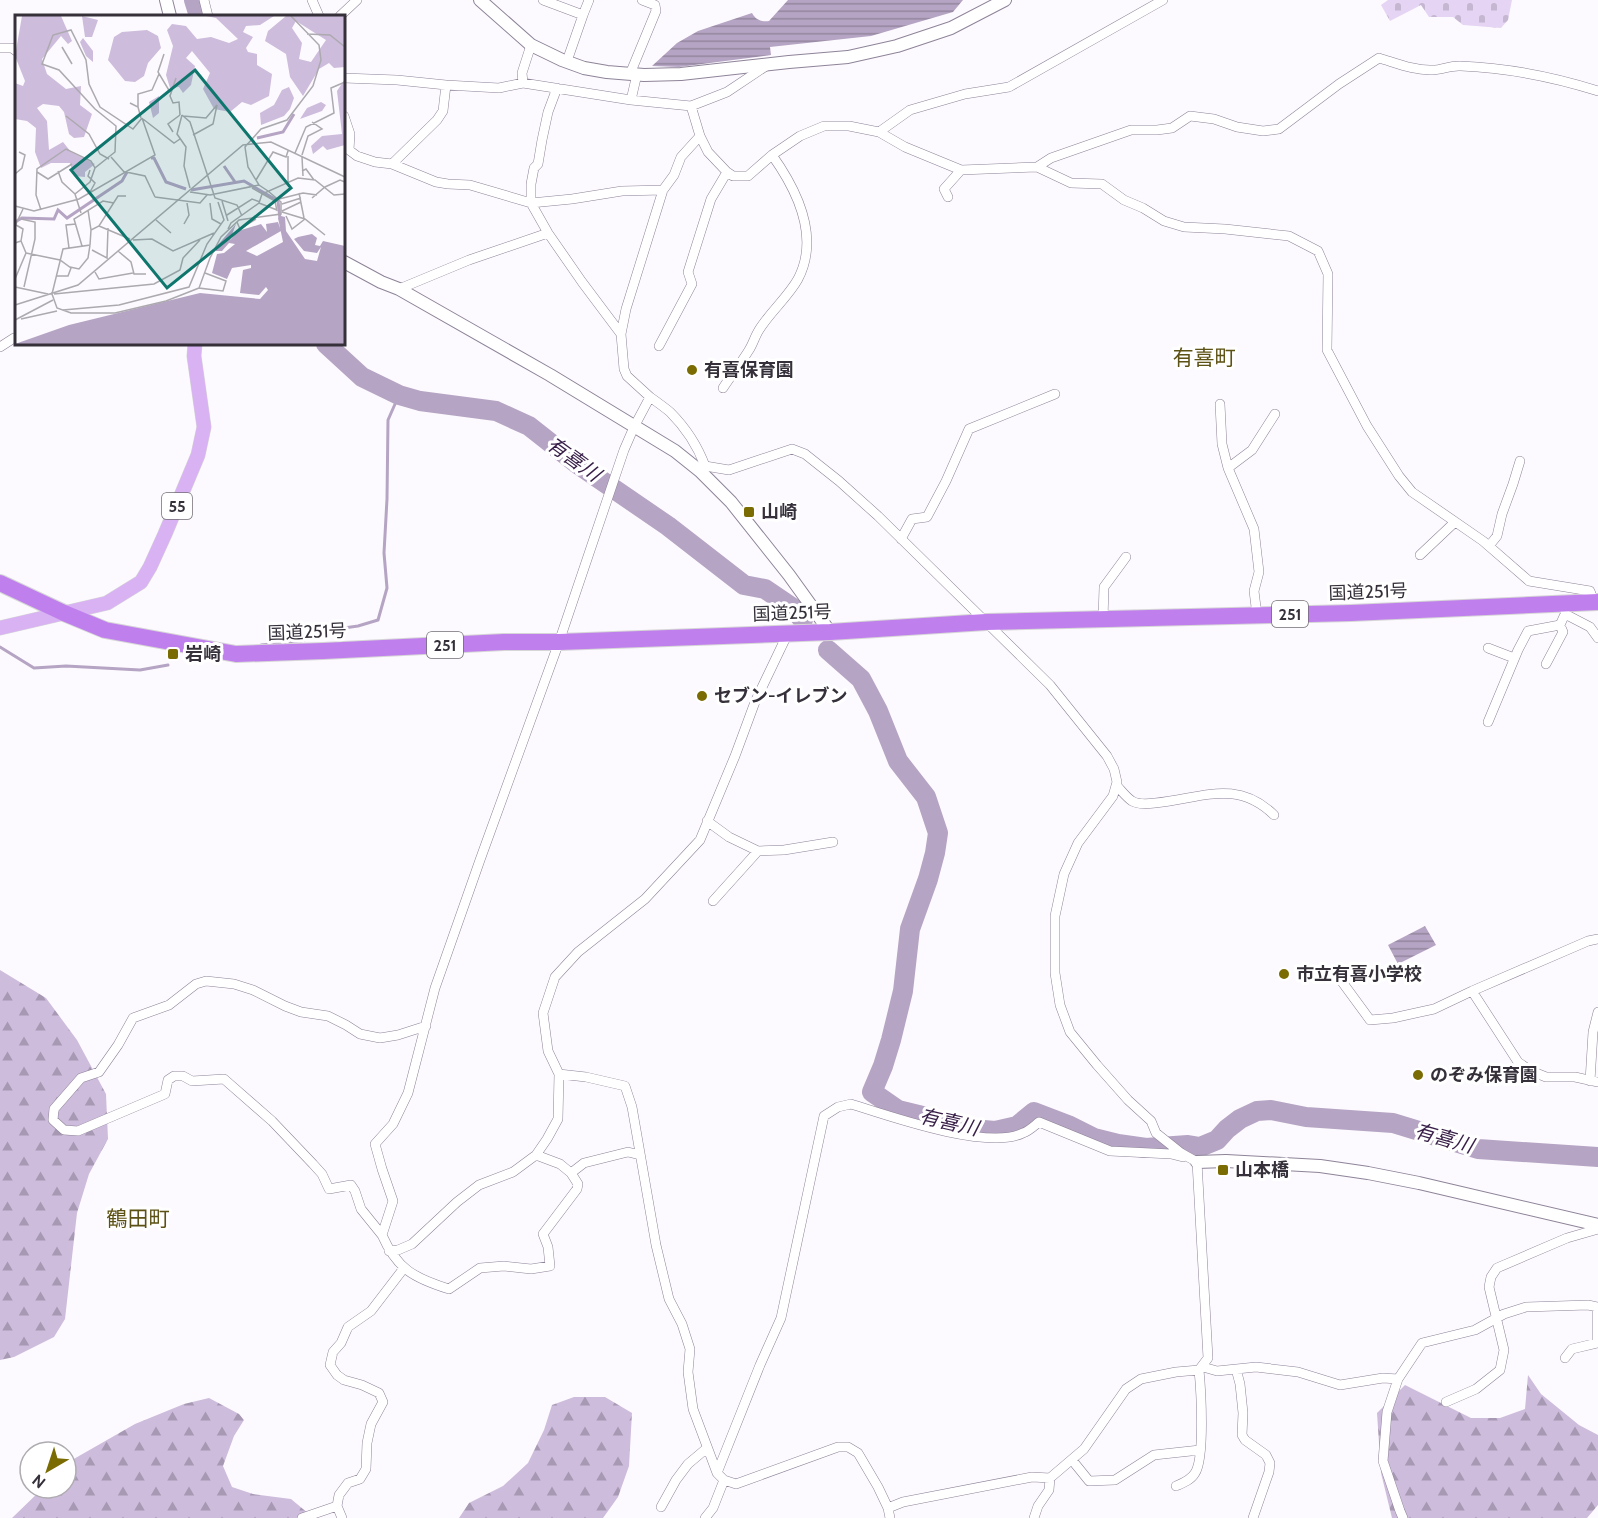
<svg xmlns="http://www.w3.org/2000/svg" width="1598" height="1518" viewBox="0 0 1598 1518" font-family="Cabin,'Noto Sans JP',sans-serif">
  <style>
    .forest { fill: url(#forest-firs) }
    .cemetery { fill: url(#cemetery-stones) }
    .water { fill: url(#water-rules) }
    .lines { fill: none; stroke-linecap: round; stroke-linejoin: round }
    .stream { stroke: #b5a4c3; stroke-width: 3 }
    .river { stroke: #b5a4c3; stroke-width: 20 }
    .street-casing { stroke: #8e8398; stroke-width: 10 }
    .secondary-casing { stroke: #8e8398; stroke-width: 14 }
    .primary-casing { stroke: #d7d6d7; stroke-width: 15 }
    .highway-casing { stroke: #d7d6d7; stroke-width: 18 }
    .street { stroke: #fff; stroke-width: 9 }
    .secondary { stroke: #fff; stroke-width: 12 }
    .primary { stroke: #d9b2f4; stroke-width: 14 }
    .highway { stroke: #bf7fed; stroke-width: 16 }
    .poi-dot { fill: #7a6b03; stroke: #fff; stroke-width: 2 }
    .labels { text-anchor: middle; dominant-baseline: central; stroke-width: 6; stroke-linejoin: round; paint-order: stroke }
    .shield { fill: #fff; stroke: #726e74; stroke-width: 1.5 }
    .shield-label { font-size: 16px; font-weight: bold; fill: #353039 }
    .poi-label { font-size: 18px; font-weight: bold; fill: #353039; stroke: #fff; text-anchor: start }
    .street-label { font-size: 18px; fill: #353039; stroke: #fff }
    .water-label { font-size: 20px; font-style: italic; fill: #371e47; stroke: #fff }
    .quarter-label { font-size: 21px; fill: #5d5215; stroke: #fff }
    .inset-river { fill: none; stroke: #b5a4c3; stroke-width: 3 }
    .inset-road { fill: none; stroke: #aca9af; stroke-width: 1.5 }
    .view { fill: #0f766e; fill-opacity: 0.15; stroke: #0f766e; stroke-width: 3 }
    .inset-edge { fill: none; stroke: #353039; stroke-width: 3 }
  </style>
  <defs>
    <pattern id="forest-firs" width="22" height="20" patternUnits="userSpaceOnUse" patternTransform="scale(1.5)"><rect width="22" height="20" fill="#cdbcdc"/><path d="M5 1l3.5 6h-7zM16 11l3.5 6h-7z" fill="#a799b3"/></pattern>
    <pattern id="cemetery-stones" width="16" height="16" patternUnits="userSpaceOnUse" patternTransform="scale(1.5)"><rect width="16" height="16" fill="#e5d4f3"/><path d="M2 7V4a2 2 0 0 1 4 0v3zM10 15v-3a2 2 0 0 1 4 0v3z" fill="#c5b6d1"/></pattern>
    <pattern id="water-rules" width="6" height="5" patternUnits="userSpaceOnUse" patternTransform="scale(1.5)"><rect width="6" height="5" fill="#b5a4c3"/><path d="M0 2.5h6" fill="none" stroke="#94869f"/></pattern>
  </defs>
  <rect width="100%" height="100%" fill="#fcfafe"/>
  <path class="forest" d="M0 970 46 998 77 1040 106 1094 108 1139 89 1174 77 1213 65 1319 54 1337 14 1357 0 1360Z
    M1528 1375 1541 1394 1579 1425 1598 1435V1505L1587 1518H1392L1381 1473 1377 1413 1405 1385 1471 1418H1500L1525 1409Z
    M574 1397H605L632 1413 629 1466 618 1497 603 1518H459L469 1503 503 1486 528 1463 544 1430 552 1405Z
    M209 1398 239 1414 244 1420 234 1436 223 1466 232 1487 253 1494 291 1499 309 1514 310 1518H12L43 1488H66V1466L72 1460 135 1424 184 1404Z"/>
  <path class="cemetery" d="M1388 0H1512L1508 20 1501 28 1463 25 1453 17H1429L1421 5 1390 21 1381 5Z"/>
  <path class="water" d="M788 0H963L953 12 871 36 770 47 771 55 679 67 652 66 677 43 698 31 752 13C756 20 761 22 769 21Z
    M1425 926 1436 945 1398 964 1388 945Z"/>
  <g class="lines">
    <path class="stream" d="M261 645 301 641 330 630 358 626 378 620 387 588 384 553 387 499 388 420 399 395
      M0 647 34 668 66 666 140 670 168 665"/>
    <path class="river" d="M194 0 199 16
      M326 344 362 377 399 395 420 401 496 411 529 426 576 463 668 526 744 585 765 589 793 608 803 620
      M828 650 861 679 878 711 898 761 926 797 938 833 935 853 928 879 910 929 903 991 891 1040 883 1066 872 1092 898 1110 935 1119 961 1128 995 1131 1017 1126 1034 1112 1068 1125 1094 1138 1118 1144 1146 1148 1188 1145 1200 1147 1217 1140 1227 1129 1240 1119 1257 1111 1271 1110 1306 1117 1393 1123 1478 1149 1598 1157"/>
    <g class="street-casing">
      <path id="street" d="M204 0 208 16
        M312 0 319 16
        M543 0 583 15 589 0
        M340 16 357 0
        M0 48H12L16 51
        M567 61 583 15
        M630 74 656 11 655 5 642 0
        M344 78 397 80 446 85 499 88 523 83 631 100 691 106 727 92 766 66
        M523 83 522 73 531 45
        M557 88 548 112 542 140 538 164 534 168 531 184V203L548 233 582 282 621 334
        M631 100 637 74
        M691 106 700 136 708 152 727 172 733 176H748L772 155 800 136 824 126H849L879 132 905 147 961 170 1037 167 1071 183 1102 184 1124 200 1143 208 1164 221 1184 227 1225 229 1289 236 1318 251 1328 274 1327 350 1367 426 1399 476 1412 492 1483 541 1529 581 1590 591 1594 602
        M344 116 350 134 349 150 357 156 375 162 392 164 436 182 448 184 470 185 531 203 572 199 622 191 663 190
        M879 132 910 110 965 94 1009 87 1163 0
        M392 164 437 120 443 111 446 85
        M1037 167 1051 158 1131 130H1157L1172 128 1190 116 1214 119 1237 127 1263 131 1279 129 1339 84 1379 58C1396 63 1415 71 1433 70 1442 70 1451 65 1461 66 1507 68 1554 77 1598 91
        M948 197 944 189 961 170
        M399 289 469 260 548 233
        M659 346 692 284 688 272 711 199 727 172
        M0 347 14 338H16
        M723 388C731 376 741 363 749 350 753 344 755 336 759 330 770 312 788 297 798 279 820 237 797 190 772 155
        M650 397C657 402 664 407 670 412 685 427 698 447 705 466
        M1220 404 1222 444 1228 468 1254 529 1259 572 1254 591 1257 615
        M1228 468 1252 450 1275 414
        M700 471 705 466 729 470 792 449 805 454 839 481 878 516 1050 685 1107 756 1114 769 1117 782 1113 796 1078 843 1064 874 1055 916V973L1060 1005 1070 1032 1097 1065 1128 1100 1151 1121 1156 1133 1181 1153 1197 1162
        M901 539 912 519 927 517 946 481 969 429 1055 394
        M1489 546 1497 536 1502 514 1513 484 1520 461
        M1420 555 1455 522
        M1565 614 1590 627 1598 638
        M1103 619 1104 587 1126 557
        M1488 648 1514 658
        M1546 664 1563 632 1560 625
        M1488 722 1518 650 1528 631 1560 625 1565 614V603
        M1116 785C1121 790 1126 797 1132 801 1139 805 1148 804 1155 803 1200 799 1236 778 1274 815
        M707 821 729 837 758 851 713 901
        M758 851 784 850 833 842
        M1337 975 1370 1020 1393 1018 1434 1009 1472 991 1588 941 1598 939
        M1472 991 1518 1062 1531 1071 1546 1077H1575L1598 1082
        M559 1074 586 1077 625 1086 632 1107 656 1245 669 1299 682 1324 690 1349 688 1372 693 1409 717 1473 724 1480 736 1484 838 1447H848L858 1453 878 1487 888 1508 890 1518
        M1590 1081 1593 1032 1598 1012
        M536 1155 560 1164 571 1173 584 1163 628 1152 640 1155
        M571 1173 578 1184 577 1189 543 1234 548 1247 550 1266 531 1269 504 1266 480 1268 449 1289C414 1278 397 1269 382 1235L393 1201 382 1169 375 1144 393 1124 408 1093 435 988 480 860 559 642 624 450 634 427 650 397 627 376 624 369 621 334 626 309 663 190 674 175 681 157 700 136
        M382 1235 361 1209 355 1191 351 1185 329 1189 322 1174 313 1164 272 1121 224 1079 192 1081 183 1076H174L168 1080 165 1094 78 1131 64 1130 53 1120 54 1109 81 1078 99 1072 118 1045 133 1018 169 1005 196 984 206 981 234 984 253 990 285 1006 301 1012 328 1016 346 1025 360 1034 380 1038 398 1035 426 1026
        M389 1251 398 1250 412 1244 457 1202 479 1185 513 1172 536 1155 547 1139 558 1119 559 1074 548 1051 543 1013 555 977 578 952 645 899 700 840 735 756 755 702 788 633
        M1565 1358 1572 1349 1597 1343V1307
        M1203 1367 1217 1371 1256 1367 1298 1372 1340 1385 1383 1378 1398 1379
        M1236 1369 1240 1384 1243 1413 1242 1435 1245 1440 1266 1455 1270 1463 1269 1472 1253 1518
        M1446 1402 1476 1389 1500 1370 1504 1350 1489 1287 1491 1277 1497 1268 1567 1238 1598 1229
        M1072 1460 1089 1481 1115 1480 1154 1455 1200 1450
        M717 1473 760 1365 781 1318 824 1116 838 1107 851 1104C889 1116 988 1151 1023 1133 1029 1131 1034 1126 1039 1122L1110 1151 1171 1154 1183 1157
        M1176 1486C1183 1483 1191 1480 1195 1473 1205 1458 1201 1390 1199 1370
        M337 1506 342 1518
        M661 1507 676 1480 688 1464 707 1448
        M888 1508 903 1502 1032 1477 1050 1478
        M302 1518 337 1506 339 1495 348 1483 360 1479 366 1469 367 1443 371 1424 383 1402 379 1393 362 1385 344 1380 337 1375 330 1365 333 1352 341 1343 348 1327 371 1311 404 1268
        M705 1518 713 1508 724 1480
        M1034 1518 1038 1506 1049 1490 1050 1478 1084 1449 1126 1389 1141 1379 1176 1372 1199 1370 1208 1358 1197 1162
        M1403 1518 1400 1511 1383 1461 1387 1412 1398 1379 1422 1343 1475 1330 1504 1314 1526 1307 1588 1305 1598 1307"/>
    </g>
    <g class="secondary-casing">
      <path id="secondary" d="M166 0 170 16
        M480 0 531 45 562 60 584 68 607 72 644 75 681 74 789 62 848 57 897 46 951 28 1005 0
        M344 262 381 282 399 289 550 375 675 451 700 471 731 502 789 575 830 632
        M1197 1162 1226 1161 1320 1166 1368 1173 1419 1183 1598 1225"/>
    </g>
    <g class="primary-casing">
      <path id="primary" d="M0 628 107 603 141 582 150 567 165 534 198 455 204 427 194 356 195 344"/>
    </g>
    <g class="highway-casing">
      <path id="highway" d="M0 583 64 613 105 630 236 654 323 651 504 642H559L830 632 986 622 1351 613 1598 602"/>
    </g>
    <use href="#street" class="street"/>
    <use href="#secondary" class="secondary"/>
    <use href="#primary" class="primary"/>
    <use href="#highway" class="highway"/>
  </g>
  <g class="poi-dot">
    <circle cx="692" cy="370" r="6"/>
    <rect x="743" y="506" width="12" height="12" rx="3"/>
    <rect x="167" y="648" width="12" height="12" rx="3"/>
    <circle cx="702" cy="696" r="6"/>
    <circle cx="1284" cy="974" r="6"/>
    <circle cx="1418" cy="1075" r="6"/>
    <rect x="1217" y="1164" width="12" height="12" rx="3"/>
  </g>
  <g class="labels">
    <g class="shield">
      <rect x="162" y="493" width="30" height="26" rx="4.5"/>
      <rect x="1272" y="601" width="36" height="26" rx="4.5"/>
      <rect x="427" y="632" width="36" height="26" rx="4.5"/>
    </g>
    <g class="shield-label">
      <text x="177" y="506">55</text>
      <text x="1290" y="614">251</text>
      <text x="445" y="645">251</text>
    </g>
    <g class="poi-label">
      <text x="704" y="370">有喜保育園</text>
      <text x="761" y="512">山崎</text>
      <text x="185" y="654">岩崎</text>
      <text x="714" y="696">セブン-イレブン</text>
      <text x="1296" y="974">市立有喜小学校</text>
      <text x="1430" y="1075">のぞみ保育園</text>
      <text x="1235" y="1170">山本橋</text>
    </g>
    <g class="street-label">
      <text transform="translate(1368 592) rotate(-2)">国道251号</text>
      <text transform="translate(792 613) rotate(-2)">国道251号</text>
      <text transform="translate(307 632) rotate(-2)">国道251号</text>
    </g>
    <g class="water-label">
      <text transform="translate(574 459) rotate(36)">有喜川</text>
      <text transform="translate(949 1122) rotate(13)">有喜川</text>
      <text transform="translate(1444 1138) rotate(16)">有喜川</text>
    </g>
    <g class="quarter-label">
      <text x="1204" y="357">有喜町</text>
      <text x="138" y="1218">鶴田町</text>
    </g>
  </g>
  <g transform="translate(15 15)">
    <rect width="330" height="330" fill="#fcfafe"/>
    <path d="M7 1H46L57 26 53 29 46 21 27 44 32 59 51 74 66 71 65 90 77 99 69 122 59 123 54 119 49 97 44 91 28 89 22 93 32 106 34 135 48 127 56 137 80 149 70 157V162L59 161 55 148H36L26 153 20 137 21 113 12 106 0 104V68L8 71 10 66 0 41ZM67 1 83 5 77 22H70ZM191 1H259L245 10 231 11 228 17 238 22 231 33 233 37 242 39V50L257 59 254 81 236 90 227 87 215 97 199 94 188 74 195 58 177 36 171 43 180 51 176 70 168 78 164 72 155 73 151 60 158 31 152 15 157 9 171 11 182 24 196 22 214 28 223 24 201 3ZM271 1H330V52L319 53 314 48 304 54 288 81 275 62 271 39 250 26 253 16ZM281 6 311 25 296 47 284 44 287 28 277 13ZM132 15 143 21 146 33 133 48 129 61 120 67 110 66 93 45 99 22 107 17ZM68 23 78 36V47L71 41 65 27ZM330 64V130L312 135 308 131 298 139 296 131 307 121 327 119 322 76ZM274 72 279 83 275 94 269 101 246 110 245 98 259 90 267 75ZM144 81V98L138 103 134 87ZM306 87 311 90 307 96 285 104 292 93Z" fill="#cdbcdc" fill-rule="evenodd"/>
    <path d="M266 201 270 202 271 216 290 244 302 246 306 232 302 238 289 236 279 224 283 222 297 219 302 223 300 230 305 231 308 226 330 231V329H0L54 310 185 278 245 284 253 275 251 272 244 280 225 278 228 255 236 253V250L217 253 212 264 197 258 202 239 209 238 220 229 214 228 207 236H201V232L221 209 215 225 223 216 246 209 252 217 251 209 263 207 266 216 231 236 242 241 268 227 263 203Z" fill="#b5a4c3"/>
    <path class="inset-river" d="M242 123 268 117 279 99M136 143H139L151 167 171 174M209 151 220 167M176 175 229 166 263 186 265 204M0 207 7 203 39 204 43 195 52 203 107 166 112 157"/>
    <path class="inset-road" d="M292 19 315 20 330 32M47 32 57 49M149 39 143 57 155 77M161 63 155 81 158 88 164 87 165 100M115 88 123 92 126 103M123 92V79L137 75 144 59M167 100 175 107 200 183 222 190 227 201M167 100 162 119 171 132 169 151 175 173M51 101 74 119 85 139 94 144M168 101 191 103 202 90 198 109 178 120M128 104 159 128 165 124M158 117 153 109 165 100M280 138 291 112 319 98 316 73 330 67M287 140 293 121 307 114 297 107M96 142 110 158M287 142 288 161M43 156 47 167 60 179M287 156 291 154 299 165M22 157 33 164 57 149M111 157 130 161 140 182M0 159 7 153 10 140 4 137M241 165 258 137 271 142 273 136M273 169V141M237 173 260 186 262 196M253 176 244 170 233 152 230 132 246 114 272 105 298 71 306 45 304 30 276 1M75 177 80 168 73 161 75 155M175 177 195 180 244 170M284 178 289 203M111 181H103L84 211 76 215 75 230 48 234 37 279 42 293 56 298H100L151 286 184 273M140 182 185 188 192 180M297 183 310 172 325 165 330 167M264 184 288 178 302 180M207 186 213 206M195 188 197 204 206 209M244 188 262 195M267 189 286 183M0 191 19 196 64 184 140 140 127 103M26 195 21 180 22 154 51 134 76 146 80 153M73 195 76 215M267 196 286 187M267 197 290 204 310 220M66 198 60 179 75 167 80 153 100 137 101 111 80 94 44 55 27 49 38 20 56 15 71 45 74 69 85 92 118 114 127 103M212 200 237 184 245 187M271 201 277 214 290 204M6 204 20 207V224L9 272M141 205 156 218M222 207 225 214 241 204M169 209 174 200 172 188M1 210 8 214 6 226M0 211 8 194M84 211 115 224M213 214 216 208 244 188 247 179 283 163 300 165 319 180 330 179M118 225 137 224 158 236 199 218M0 228 6 226 11 238 0 264M67 231 59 204 88 186 99 188M54 233 51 210 61 209M77 235 92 243 93 213M103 236 116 247 119 259H131M11 238 45 245 56 253 53 261H41M55 252 64 254 73 243 75 230M80 257 84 264 118 258M190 258 211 266 208 276 184 273 195 243 206 222 224 205 266 199V187L253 176M0 272 33 279M39 279 139 269 165 255 168 243 185 225M0 290 63 270 228 130 256 127 330 162M48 295 104 290 174 272 192 229 209 205 203 187M6 304 42 296M0 305 38 285"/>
    <path class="view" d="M180 55 276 173 152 273 56 155Z"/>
    <rect width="330" height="330" class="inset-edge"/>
  </g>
  <g transform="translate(48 1470) rotate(219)"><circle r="28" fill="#ffffff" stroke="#aeacb0" stroke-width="1.5"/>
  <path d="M0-4.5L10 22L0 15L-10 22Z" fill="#7a6b03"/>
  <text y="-9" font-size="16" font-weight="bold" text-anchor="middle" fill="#353039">N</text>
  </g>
</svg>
